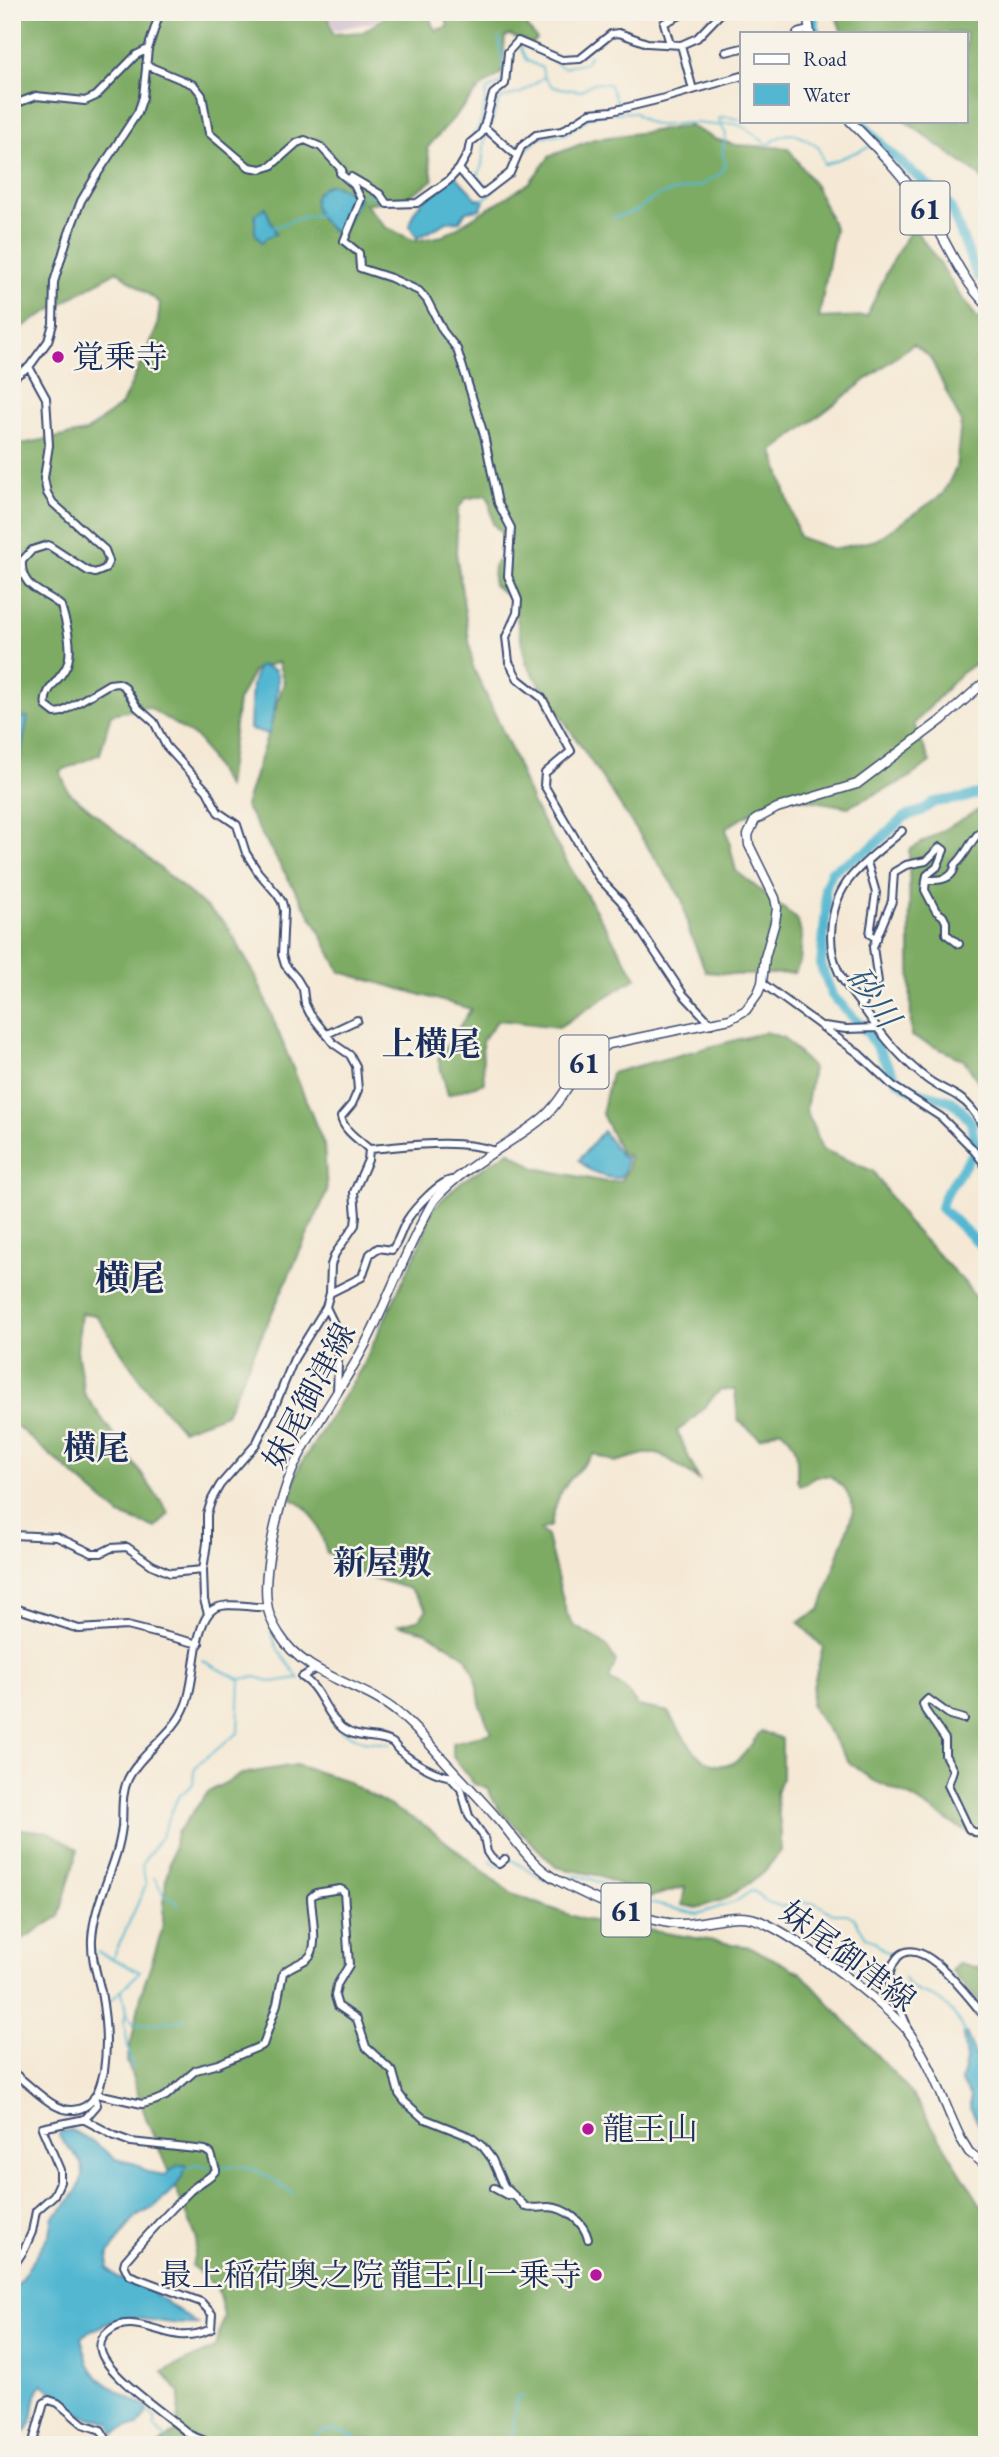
<svg xmlns="http://www.w3.org/2000/svg" width="999" height="2457" viewBox="0 0 999 2457" font-family="'EB Garamond','Noto Serif JP',serif">
  <style>
    .industrial { fill: #cfbdce }
    .forest { fill: #7dab64; stroke: #4c6d61; stroke-width: 2; fill-rule: evenodd }
    .water { fill: #53b7d1; stroke: #377398; stroke-width: 2 }
    .lines { fill: none; stroke-linecap: round; stroke-linejoin: round }
    .stream { stroke: #53b7d1; stroke-width: 2 }
    .river { stroke: #53b7d1; stroke-width: 10 }
    .minor-casing { stroke: #3c4b70; stroke-width: 10 }
    .major-casing { stroke: #3c4b70; stroke-width: 11 }
    .minor { stroke: #fff; stroke-width: 6 }
    .major { stroke: #fff; stroke-width: 8 }
    .poi-dot { fill: #b5179e; stroke: #f7f3e8; stroke-width: 2.5 }
    .labels { text-anchor: middle; dominant-baseline: central; stroke-width: 5; stroke-linejoin: round; paint-order: stroke }
    .shield { fill: #f7f3e8; stroke: #5d6a87; stroke-width: 2 }
    .shield-label { font-size: 30px; font-weight: bold; fill: #1b2f5e }
    .poi-label { font-size: 32px; fill: #1b2f5e; stroke: #f7f3e8; text-anchor: start }
    .street-label { font-size: 32px; fill: #1b2f5e; stroke: #f7f3e8 }
    .water-label { font-size: 33px; font-style: italic; fill: #2c5880; stroke: #f7f3e8 }
    .neighbourhood-label { font-size: 33px; font-weight: bold; fill: #1b2f5e; stroke: #f7f3e8 }
    .quarter-label { font-size: 35px; font-weight: bold; fill: #1b2f5e; stroke: #f7f3e8 }
  </style>
  <rect width="100%" height="100%" fill="#f7f3e8"/>
  <filter id="ink" filterUnits="userSpaceOnUse"><feTurbulence type="fractalNoise" baseFrequency=".0143" numOctaves="2"/><feDisplacementMap in="SourceGraphic" scale="14" xChannelSelector="R" yChannelSelector="G"/><feConvolveMatrix kernelMatrix="1 2 1 2 8 2 1 2 1" color-interpolation-filters="sRGB"/></filter>
  <filter id="wash" filterUnits="userSpaceOnUse"><feTurbulence type="fractalNoise" baseFrequency=".00686" numOctaves="4" result="noise"/><feDisplacementMap in="SourceGraphic" scale="28" xChannelSelector="R" yChannelSelector="G"/><feGaussianBlur stdDeviation="1.57" result="paint"/><feColorMatrix in="noise" values="0 0 0 0 0 0 0 0 0 0 0 0 0 0 0 0 0 1.4 0 .05"/><feComposite in="paint" operator="in"/></filter>
  <g filter="url(#wash)">
    <rect width="100%" height="100%" fill="#f5e9d5"/>
    <path class="industrial" d="M325 12H390L373 22 334 30 330 16Z"/>
    <path class="forest" d="M12 12H322L329 18 333 34 363 32 393 12H427L435 30 448 27 444 12H538L527 27 537 39 531 44 510 35 505 37 502 73 480 88 427 148 433 180 408 197 365 204 385 227 415 241 443 236 529 183 550 156 594 139 690 126 715 139 736 145 788 148 816 187 835 229 819 318 867 316 892 261 913 227 941 265 958 293 987 330V655L960 674 914 724 930 762 907 779 848 807 780 795 726 828 736 871 797 919 802 936 800 962 795 973 742 975 706 972 689 931 682 899 526 663 513 599 493 585 494 566 503 555 505 536 493 524 489 499 485 495 465 499 458 509 456 552 473 667 510 747 534 807 636 978 559 1027 498 1020 482 1041 484 1083 448 1095 438 1059 471 1009 340 972 316 925 245 806 284 682 278 662 254 670 238 701 227 787 198 739 148 707 111 714 100 754 60 771 68 791 226 924 256 977 324 1145 327 1192 226 1414 182 1430 148 1391 96 1315 81 1313 77 1350 84 1393 169 1513 156 1528 120 1515 12 1422V448L16 445 86 432 122 404 157 328 160 303 117 271 12 333ZM913 344 930 357 961 422 956 468 943 494 876 540 833 549 799 537 773 451Z
      M838 12H987V190L980 176 905 121H966V33H842L836 16Z
      M987 805V1095L964 1060 911 1036 909 850Z
      M766 1032 784 1038 813 1068 806 1110 822 1149 873 1171 907 1222 964 1282 987 1313V1840L958 1827 911 1797 874 1781 849 1762 811 1706 812 1691 823 1647 798 1622 820 1610 854 1509 846 1490 830 1476H815L805 1484 800 1485 797 1481C797 1456 800 1445 780 1429L760 1438 738 1420 735 1390H720C706 1404 694 1421 677 1431L699 1480 667 1458 657 1454H644L615 1462 594 1454C569 1479 556 1490 551 1526L540 1530 547 1536 566 1612 574 1626 596 1638 607 1647 616 1661 609 1680 624 1688 638 1706 669 1712C683 1735 702 1779 736 1761 745 1756 754 1740 761 1731L782 1739V1779L776 1793 781 1833V1851L761 1875 725 1899 697 1908 682 1905 685 1887 650 1897 596 1875 556 1867 500 1811 487 1788 474 1784 453 1757V1743L491 1733 481 1707 474 1672 465 1656 426 1632 399 1625 420 1619 427 1609 410 1589 361 1574 327 1553C320 1531 315 1508 291 1499L298 1469 362 1367 417 1251 434 1207 461 1182 509 1151 535 1168 606 1182 620 1181 628 1169 629 1156 621 1153 602 1114 611 1073Z
      M295 1765 342 1779 426 1826 512 1894 581 1919 750 1947 801 1973 911 2092 987 2215V2445H159L178 2430 180 2393 162 2372 215 2348 224 2316 217 2287 192 2267 197 2239 147 2121 127 2061 142 1991 162 1931 166 1879 177 1833 208 1792 242 1774Z
      M12 1828 49 1832 78 1849 59 1917 12 1945Z
      M958 1963 987 1970V2010L951 1971Z"/>
    <path class="water" d="M455 175 478 200 481 199 484 202 480 209 466 211 460 221 447 222 417 238 410 226C411 203 439 188 455 175Z
      M328 185H334L358 195 359 199 340 235C321 226 300 197 328 185Z
      M265 207 276 234 267 237 262 243 255 233V215Z
      M262 666 275 670C283 682 272 718 269 734L250 729 252 684 258 667Z
      M28 717 20 758 12 751V718Z
      M603 1131 622 1157H626L625 1170 619 1178C601 1178 591 1173 579 1160Z
      M966 2033 976 2057 987 2069V2152L982 2145 980 2126 970 2107V2097L961 2081 966 2060 963 2035Z
      M71 2130 93 2141 115 2159 136 2164 147 2172 165 2175 178 2165H187L182 2178 169 2194 153 2208 137 2216 122 2234 109 2254 107 2268 118 2278 151 2292 198 2324C158 2327 133 2307 95 2329 89 2332 85 2333 81 2338 84 2347 86 2357 89 2365 97 2383 130 2397 147 2407L148 2410 138 2426H128L114 2434 110 2423 82 2415 42 2384C30 2397 38 2419 25 2432L18 2429 12 2408V2293L50 2234 53 2216C67 2208 89 2180 81 2163 76 2153 65 2146 59 2136L60 2132Z"/>
    <g class="lines">
      <path class="stream" d="M499 37 503 69
        M520 46 526 60 542 68 544 77
        M542 55 564 68 571 65 585 63 590 55
        M614 113 634 112C656 133 666 123 692 123 702 123 711 126 721 125L719 118 728 117 742 120
        M490 127 499 101 505 97 521 93 544 77 553 87 580 91 593 83 609 84 619 107
        M487 134C481 147 486 164 477 176L488 188
        M877 143 879 142
        M466 147C468 138 474 137 478 129 484 116 484 103 487 90L501 83 503 78
        M521 154 541 137 565 134 591 117 598 115
        M513 173 518 162
        M363 195 374 196 381 200
        M482 201 498 186
        M612 218 636 211 658 195 702 185 721 173 726 164 722 153 726 134 721 125C738 119 754 133 766 144H770C788 127 800 134 819 148L824 165 869 147
        M272 228C286 223 306 214 319 215
        M271 1632 277 1648 299 1679
        M203 1661 239 1679 255 1677 273 1682 297 1678
        M341 1731 363 1741 389 1744
        M508 1858 547 1881
        M490 1861 497 1866 502 1865
        M154 1877 164 1895 176 1901 178 1906
        M565 1878 578 1876 591 1879 641 1901 697 1914 735 1902 751 1891 755 1892 767 1902 783 1907 800 1901 817 1904 833 1914H847L854 1918 866 1937 874 1941 883 1950 891 1953
        M98 1952 140 1972 107 2004
        M113 1958 146 1885 142 1866 144 1861 161 1837 178 1797 193 1784 194 1771 199 1763 238 1733 240 1679
        M904 1978C913 1996 927 1991 941 2001 951 2009 960 2023 965 2034
        M122 1991 126 2012 124 2023 132 2069
        M126 2013 133 2023 141 2025 185 2020
        M219 2168C225 2169 230 2166 236 2166 255 2165 278 2183 293 2194
        M185 2169 198 2165 213 2169
        M148 2411 155 2417V2427L167 2440 175 2445
        M298 2445C308 2443 314 2435 323 2432 338 2428 354 2435 365 2445
        M505 2445 513 2433 516 2397 525 2396"/>
      <path class="river" d="M814 12V24L817 33
        M859 121 889 152 944 199 951 208 977 275 987 284
        M987 791 964 798 934 802 921 811 904 817 870 849 832 871 825 888 826 910 821 966 832 995 868 1033 897 1080 912 1090 951 1101 957 1105 971 1122 976 1149 944 1196 941 1208 987 1251"/>
    </g>
  </g>
  <g filter="url(#ink)">
    <g class="lines">
      <g class="minor-casing">
        <path id="minor" d="M797 33 809 30
          M670 44 664 23 687 12
          M681 45 693 90
          M726 52 742 48
          M146 65 194 85 202 95 209 133 249 167 261 169 271 166 297 143 305 140 321 147 342 170
          M12 105 36 96 85 101 96 96 136 55 148 49
          M484 127 516 155
          M341 169 340 173 354 185 361 199 344 241 359 253 360 268 391 278 419 291 427 300 443 331 457 349 484 435 498 503 511 528 508 576 518 600 517 613 506 637 509 662 518 679 542 698 571 751 545 773 544 785 598 877 621 901 683 994 711 1024
          M459 169 481 195 510 173 521 147 536 135 562 131 590 113 612 111 661 99 742 76
          M351 177 380 194 387 204 417 203 448 181 459 169 468 153 470 143 481 134 484 127 493 94 505 84 508 52 518 41 562 60 580 59 611 34 619 33 647 43 681 45 697 38 722 12
          M29 367 46 398 49 445 44 478 47 493 53 503 105 550 109 561 105 569 95 573 88 571 48 545 32 550 22 561C20 589 44 591 61 606 66 622 73 646 68 662 64 679 42 688 46 706L55 713 62 712 109 684 118 683 124 686 137 707 154 722 166 746 207 791 218 812 237 825 246 853 258 872 277 894 282 902 284 910 282 955 285 965 297 979 303 989 305 1004 310 1014 334 1044 350 1055 356 1066 358 1090 352 1104 341 1117C343 1130 359 1140 369 1149 410 1146 455 1138 495 1151
          M12 378 29 367 48 341 53 324 54 282 69 233 81 201 94 179 138 112 143 97 148 49 160 12
          M902 831C885 846 865 860 851 877 830 902 825 943 839 973 846 987 857 999 866 1012 883 1037 902 1060 927 1079 941 1090 959 1093 971 1108 984 1123 990 1142 983 1162
          M867 862 876 893 870 934 877 939
          M926 880 925 890 936 911 943 916 946 922V934L959 944
          M762 983 858 1053 894 1087 941 1117 971 1147 983 1162 987 1170
          M861 1005 864 1002 869 982H878L873 947 892 901 894 872 906 865 926 861 940 847 944 850 937 867 927 875 926 880C936 880 947 881 953 872 957 865 952 867 958 862 969 850 973 835 987 826
          M824 1026 846 1029 877 1028
          M327 1034 357 1020
          M330 1293 362 1277 370 1254 378 1248 392 1250C399 1241 401 1230 407 1220 414 1209 439 1181 452 1180
          M326 1307 339 1334 337 1393
          M12 1535 57 1537 92 1553H101L111 1548 127 1547 152 1565 170 1573 203 1570
          M12 1607 79 1629 127 1626 199 1644
          M208 1614 204 1600 203 1570 207 1543V1514L212 1499 220 1485 256 1444 276 1403 294 1359 326 1307 330 1293 331 1265 335 1254 355 1225 356 1216 354 1192 368 1160 369 1149
          M315 1669 302 1677C321 1688 325 1714 342 1728 359 1741 380 1734 393 1743 395 1745 397 1749 400 1751 412 1761 443 1781 457 1775
          M964 1719 950 1715 928 1699 923 1704 925 1710 945 1739V1755L953 1770 948 1785 969 1829 974 1832 987 1833
          M451 1778 461 1789 469 1816 484 1837 487 1852 491 1858 499 1864 505 1859
          M908 2031C906 2014 889 1999 889 1981 889 1971 892 1964 898 1957 923 1931 972 2003 987 2019
          M12 2072C31 2084 58 2121 84 2107 97 2100 101 2084 104 2071 108 2043 106 2019 101 1992 97 1975 91 1957 92 1939 94 1900 118 1866 122 1826 123 1811 121 1794 128 1779 142 1751 175 1734 186 1704 196 1678 193 1631 210 1612 222 1599 252 1609 267 1607
          M97 2094 142 2104 154 2101 166 2096 196 2070 218 2064 263 2045 277 2004 283 1973C290 1966 300 1964 308 1958 320 1949 311 1912 311 1897L316 1893 340 1889 344 1891 349 1965 337 1985 335 1996 338 2006 357 2019 366 2047 393 2072 399 2094 405 2102 423 2118 471 2137 483 2147 492 2159 504 2186 526 2207C534 2209 541 2207 549 2207 566 2208 584 2222 588 2239
          M83 2119 115 2136 131 2142 205 2150 211 2154 216 2170C210 2179 198 2183 190 2191 167 2213 146 2236 125 2261L124 2265 129 2275 201 2302 212 2314 211 2329C200 2334 192 2336 180 2335 157 2333 128 2313 108 2332 102 2337 99 2344 101 2351 106 2375 170 2417 190 2435L205 2441 207 2445
          M494 2188 507 2195H513
          M12 2268 24 2250 32 2232 36 2211 54 2195 60 2182V2170L42 2128 85 2119 97 2105 94 2097
          M32 2445 44 2403 49 2400 58 2403 83 2424 101 2430 110 2445"/>
      </g>
      <g class="major-casing">
        <path id="major" d="M807 12 810 33
          M850 121C879 150 906 178 928 212 948 244 960 278 987 305
          M987 680 943 719 857 784 777 808 755 820 748 835 749 845 775 898 777 908 775 922 765 957 762 983 758 993 746 1010 730 1019 609 1044C574 1063 574 1085 549 1112 540 1122 526 1130 515 1138 486 1157 457 1174 434 1200 407 1246 390 1296 366 1343 345 1384 316 1421 296 1462 281 1493 262 1568 267 1603 268 1613 273 1625 279 1634 306 1678 361 1682 398 1713 414 1726 428 1742 441 1757 460 1778 479 1797 497 1818 518 1842 531 1866 559 1881 590 1898 648 1924 682 1924 705 1924 727 1914 750 1918 781 1923 891 2007 910 2034 933 2066 944 2105 961 2139L969 2152 987 2166"/>
      </g>
      <use href="#minor" class="minor"/>
      <use href="#major" class="major"/>
    </g>
  </g>
  <g class="poi-dot">
    <circle cx="58" cy="357" r="7"/>
    <circle cx="588" cy="2129" r="7"/>
    <circle cx="596" cy="2275" r="7"/>
  </g>
  <g class="labels">
    <g class="shield">
      <rect x="900.5" y="181.5" width="49" height="53" rx="5"/>
      <rect x="559.5" y="1035.5" width="49" height="53" rx="5"/>
      <rect x="601.5" y="1883.5" width="49" height="53" rx="5"/>
    </g>
    <g class="shield-label">
      <text x="925" y="208">61</text>
      <text x="584" y="1062">61</text>
      <text x="626" y="1910">61</text>
    </g>
    <g class="poi-label">
      <text x="72" y="357">覚乗寺</text>
      <text x="602" y="2129">龍王山</text>
      <text x="582" y="2275" text-anchor="end">最上稲荷奥之院 龍王山一乗寺</text>
    </g>
    <g class="street-label">
      <text transform="translate(309 1396) rotate(-62)">妹尾御津線</text>
      <text transform="translate(848 1956) rotate(37)">妹尾御津線</text>
    </g>
    <g class="water-label">
      <text transform="translate(873 997) rotate(55)">砂川</text>
    </g>
    <g class="neighbourhood-label">
      <text x="431" y="1043">上横尾</text>
      <text x="96" y="1447">横尾</text>
      <text x="382" y="1562">新屋敷</text>
    </g>
    <g class="quarter-label">
      <text x="130" y="1277">横尾</text>
    </g>
  </g>
  <rect width="999" height="2457" fill="none" stroke="#f7f3e8" stroke-width="42"/>
  <rect x="740" y="32" width="228" height="91" fill="#f7f3e8" stroke="#9fa5b1" stroke-width="2"/>
  <rect x="754" y="54" width="35" height="10" fill="#ffffff" stroke="#9fa5b1" stroke-width="2"/>
  <text x="803" y="66" font-size="21" fill="#1b2f5e">Road</text>
  <rect x="754" y="84" width="35" height="21" fill="#53b7d1" stroke="#9fa5b1" stroke-width="2"/>
  <text x="803" y="102" font-size="21" fill="#1b2f5e">Water</text>
</svg>
